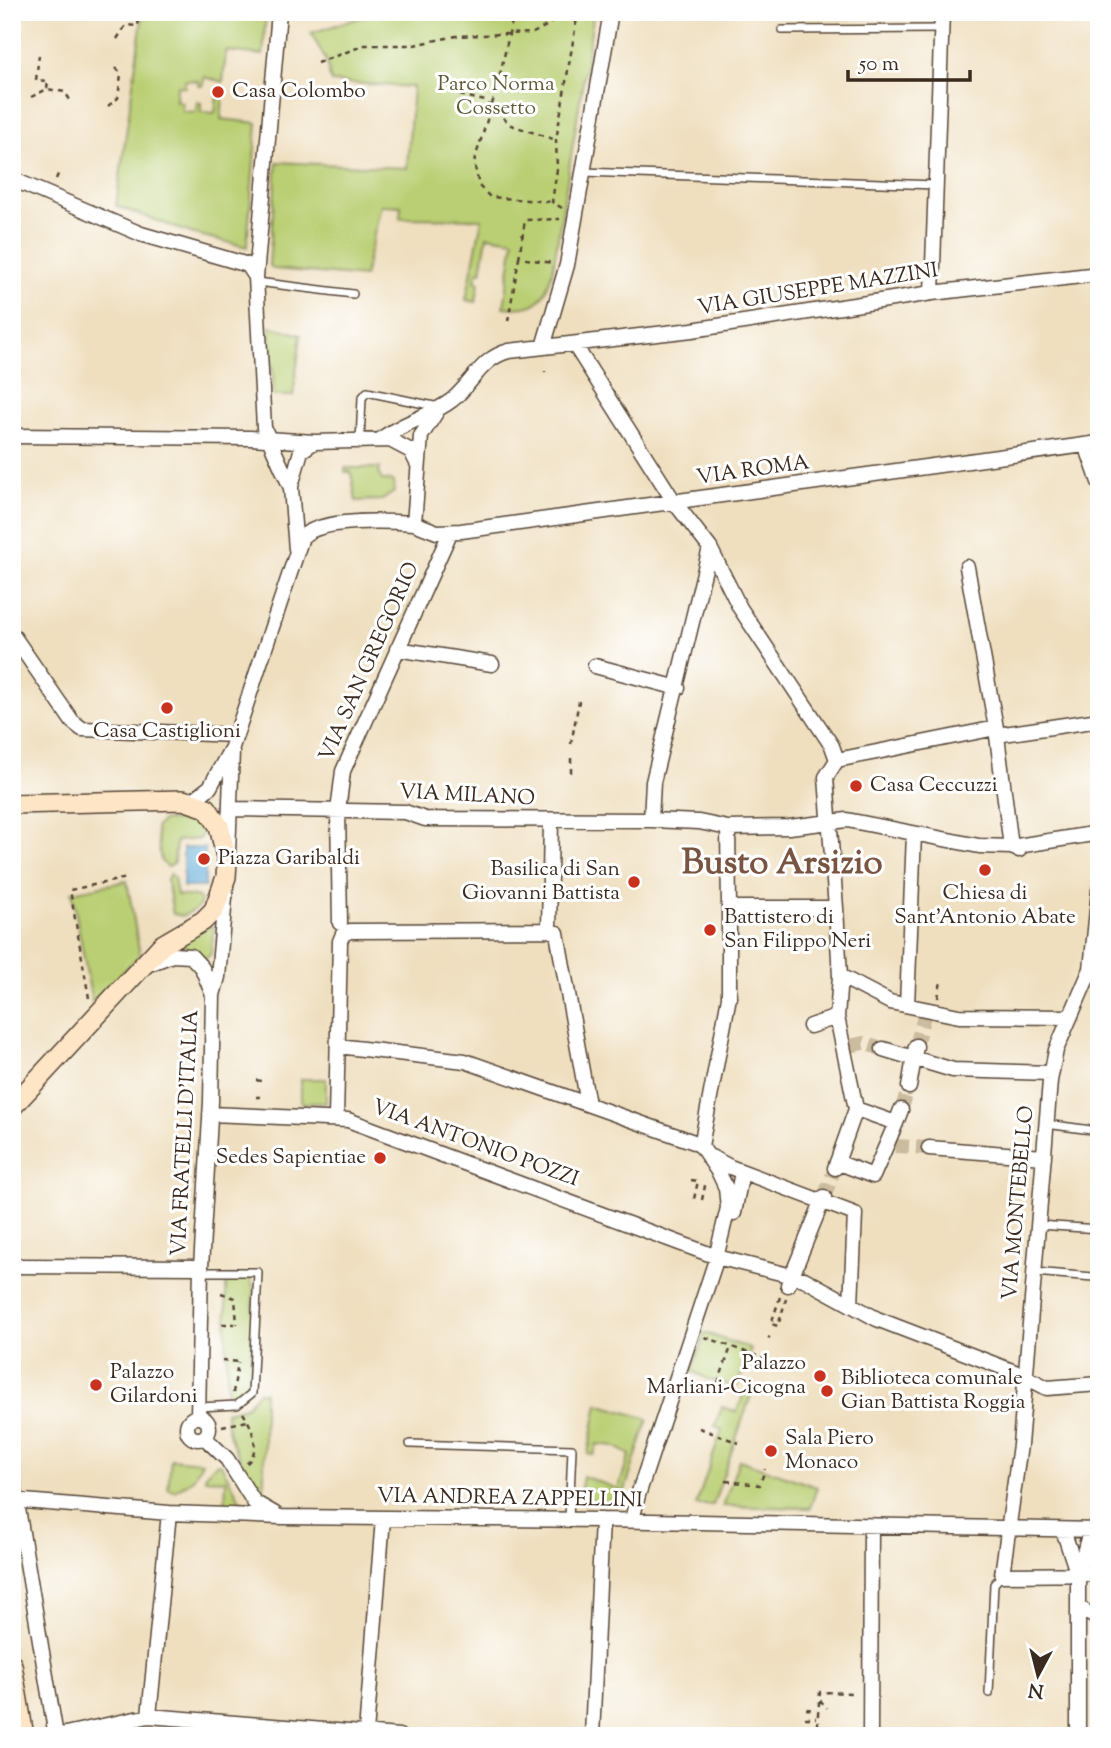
<svg xmlns="http://www.w3.org/2000/svg" width="1111" height="1748" viewBox="0 0 1111 1748" font-family="'Sorts Mill Goudy',serif">
  <style>
    .green { fill: #bacf73; stroke: #7a7c48; stroke-width: 2 }
    .water { fill: #5eaad7; stroke: #4c6a7a; stroke-width: 2 }
    .lines { fill: none; stroke-linecap: round; stroke-linejoin: round }
    .street-tunnel { stroke: #cbbb9f; stroke-width: 14; stroke-dasharray: 14 7; stroke-linecap: butt }
    .lane-casing { stroke: #564536; stroke-width: 10 }
    .street-casing { stroke: #564536; stroke-width: 17 }
    .secondary-casing { stroke: #564536; stroke-width: 22 }
    .path { stroke: #564536; stroke-width: 2.5; stroke-dasharray: 5 5; stroke-linecap: butt }
    .lane { stroke: #fff; stroke-width: 7 }
    .street { stroke: #fff; stroke-width: 14 }
    .secondary { stroke: #fee5c5; stroke-width: 19 }
    .poi-dot { fill: #c8321e; stroke: #fff; stroke-width: 2.5 }
    .labels { text-anchor: middle; dominant-baseline: central; stroke-width: 6; stroke-linejoin: round; paint-order: stroke }
    .park-label { font-size: 21px; fill: #615c38; stroke: #fff }
    .poi-label { font-size: 21px; fill: #3b2a1e; stroke: #fff; text-anchor: start }
    .street-label { font-size: 21px; fill: #3b2a1e; stroke: #fff }
    .town-label { font-size: 35px; font-weight: bold; fill: #795441; stroke: #fff }
  </style>
  <rect width="100%" height="100%" fill="#fff"/>
  <filter id="ink" filterUnits="userSpaceOnUse"><feTurbulence type="fractalNoise" baseFrequency=".0143" numOctaves="2"/><feDisplacementMap in="SourceGraphic" scale="14" xChannelSelector="R" yChannelSelector="G"/><feConvolveMatrix kernelMatrix="1 2 1 2 8 2 1 2 1" color-interpolation-filters="sRGB"/></filter>
  <filter id="wash" filterUnits="userSpaceOnUse"><feTurbulence type="fractalNoise" baseFrequency=".00686" numOctaves="4" result="noise"/><feDisplacementMap in="SourceGraphic" scale="28" xChannelSelector="R" yChannelSelector="G"/><feGaussianBlur stdDeviation="1.57" result="paint"/><feColorMatrix in="noise" values="0 0 0 0 0 0 0 0 0 0 0 0 0 0 0 0 0 1.4 0 .05"/><feComposite in="paint" operator="in"/></filter>
  <g filter="url(#wash)">
    <rect width="100%" height="100%" fill="#efdfbf"/>
    <path class="green" d="M143 12H266L263 55 226 51 223 82 204 77 203 86 198 85V81L185 80V87L177 86 176 101 182 102V111L196 112 197 102 201 103V112L215 113 217 97 223 98 221 119 257 123 247 247 191 233 116 206Z
      M378 12H594L553 269C544 301 538 311 504 307L514 240 487 236 481 272H477L475 281 479 282 476 302 466 300 482 219 400 218 401 206 381 205 364 277 274 269 269 265 277 162 407 168 413 87 331 82 326 60 311 33Z
      M270 326 301 335 293 396H274Z
      M345 468H380L378 473 382 480 393 481 394 492 382 500 356 501 351 472H345Z
      M164 820 197 821 204 829 199 839 176 841 174 863 168 867 161 861 156 827Z
      M170 874 174 878 177 895 198 897 201 900 199 907 183 916 173 914 167 879Z
      M127 881 140 955 92 1002 72 892Z
      M207 926 214 927 211 954 205 959 180 943Z
      M301 1079H326V1103H301Z
      M229 1277 250 1279 254 1289 250 1388 242 1396 227 1401 226 1279Z
      M705 1333 751 1349 737 1387 710 1380 692 1371Z
      M745 1390 752 1392 713 1505H696L722 1430 715 1426 722 1407 737 1412Z
      M258 1392H264V1499C249 1472 225 1444 226 1412L245 1407Z
      M598 1404 648 1419 625 1490 606 1503H578L583 1476 618 1489 630 1455 614 1446 597 1444 594 1455 588 1454Z
      M171 1459 202 1462 193 1479 175 1491 168 1489Z
      M739 1460 817 1487 810 1508 723 1506Z
      M217 1463 221 1464 245 1509 225 1507 226 1480 205 1479 206 1473Z"/>
    <path class="water" d="M183 848H205V887H183Z"/>
  </g>
  <g filter="url(#ink)">
    <g class="lines">
      <path class="street-tunnel" d="M850 1046 863 1043 883 1049
        M916 1046 924 1016
        M901 1110 909 1087
        M895 1146 929 1148
        M824 1197 835 1168"/>
      <g class="lane-casing">
        <path id="lane" d="M782 30 941 29
          M584 172 935 185
          M257 282 353 294
          M360 441 362 398 367 392 439 407
          M1046 1124 1099 1131
          M1038 1225 1099 1229
          M1034 1272 1093 1277
          M199 1407 237 1405 252 1393 258 1272H201
          M410 1444 572 1449 569 1519
          M989 1693 994 1584 1002 1575"/>
      </g>
      <g class="street-casing">
        <path id="street" d="M279 12 256 277 264 428 291 488 296 549
          M12 179 141 234 248 265 256 277
          M932 293 942 12
          M574 344 675 503 710 548 740 608 832 746 837 760
          M543 347 567 265 611 12
          M12 436 250 438 315 442 390 440 411 451 418 465
          M380 440C402 422 430 417 452 400 473 383 481 358 509 351L692 330 932 293 1099 274
          M1086 445 1099 482
          M291 486 301 451 314 442
          M414 523 437 532 461 531 1099 443
          M967 567 996 728 1011 847 1019 850
          M12 634 72 721 82 729 236 735
          M397 649 492 664
          M595 666 678 688
          M997 735 1099 720
          M837 760 996 728
          M185 800 196 798 210 787 232 747 302 537C321 518 387 521 414 523L421 436 437 411
          M232 809 405 812 425 819 651 820 699 822 728 828
          M651 820 653 782 710 548
          M228 853 232 751
          M1099 890 1091 969 1056 1050 1050 1081 1020 1445 1002 1575 1099 1574
          M836 908 826 777 837 760
          M340 923 338 811 343 771 450 533
          M549 930 551 821
          M149 964 172 955 191 956 202 968 213 995
          M907 1005 914 834
          M1070 1017 959 1016 890 1002 840 976 836 908H729L728 828 789 827 847 820 979 846 1011 847 1099 833
          M810 1026 837 1017 840 976
          M338 1046 465 1061 694 1142 701 1146 719 1173 726 1188 728 1208 714 1266 638 1495 632 1520
          M883 1049 953 1070 1051 1073
          M909 1087 916 1046
          M856 1109 896 1123 901 1110
          M210 1114 348 1120 717 1257 804 1279 877 1319 1020 1374 1047 1388 1099 1384
          M336 1118 340 941 343 934 350 931 549 930 557 933 588 1104
          M701 1146 729 997V908
          M929 1148 1044 1157
          M711 1157 730 1167 855 1214 851 1305
          M837 1162 873 1176 896 1123
          M835 1168 856 1109 837 1017
          M734 1213 742 1172
          M12 1266 201 1267
          M788 1285 824 1197
          M198 1417 201 1267 211 1102 213 995 218 977 226 886
          M187 1428a11 11 0 1 1 22 0a11 11 0 1 1-22 0Z
          M204 1437 227 1459 254 1502 275 1514
          M12 1473 56 1736
          M12 1500 169 1513 282 1517 602 1520 1099 1530
          M1063 1530 1078 1575
          M1079 1608 1099 1619
          M149 1716 169 1513
          M366 1733 383 1518
          M56 1736 149 1716 399 1736
          M592 1736 602 1520
          M870 1736 871 1526
          M1078 1736V1575L1090 1531"/>
      </g>
      <g class="secondary-casing">
        <path id="secondary" d="M12 804 183 800 207 808 219 826 227 861 226 877 214 910 203 921 162 945 12 1107
          M12 1665 24 1736"/>
      </g>
      <path class="path" d="M514 12 497 88 474 162 479 186 490 197 552 202
        M580 12 594 14
        M117 39 126 25 138 26 140 12
        M39 55 36 80 48 81 47 89
        M317 63 365 45H414L456 36 533 33 550 24 560 12
        M460 95 485 101 511 125 556 140
        M31 97 47 89 65 92 70 100
        M108 106 118 98 121 74 114 65
        M17 166 21 156
        M56 179 59 172
        M562 208 552 202 557 169 556 140 578 12
        M519 258 525 220 560 219
        M508 321 519 258 553 263
        M545 371V372
        M571 744 579 701
        M571 758V777
        M89 998 70 890 127 878
        M938 998 941 981
        M256 1080 261 1081
        M256 1097H260
        M691 1180 698 1181 694 1199
        M702 1200 706 1181
        M221 1293 235 1298 237 1324
        M780 1297 771 1324 778 1326 786 1299
        M222 1324H235
        M705 1337 765 1359 766 1355
        M768 1337 770 1338
        M222 1360 239 1362
        M718 1383 731 1347
        M233 1393 238 1362
        M243 1413C253 1428 262 1450 246 1464
        M222 1426 248 1421
        M699 1428 739 1443
        M726 1481 760 1485 765 1469
        M820 1700 827 1708
        M806 1709 816 1710
        M805 1718H816
        M805 1726H816
        M804 1734H815
        M816 1736 820 1692 855 1693"/>
      <use href="#lane" class="lane"/>
      <use href="#street" class="street"/>
      <use href="#secondary" class="secondary"/>
    </g>
  </g>
  <g class="poi-dot">
    <circle cx="218" cy="92" r="7"/>
    <circle cx="167" cy="708" r="7"/>
    <circle cx="856" cy="786" r="7"/>
    <circle cx="204" cy="859" r="7"/>
    <circle cx="985" cy="870" r="7"/>
    <circle cx="634" cy="882" r="7"/>
    <circle cx="710" cy="930" r="7"/>
    <circle cx="380" cy="1158" r="7"/>
    <circle cx="820" cy="1376" r="7"/>
    <circle cx="96" cy="1385" r="7"/>
    <circle cx="827" cy="1391" r="7"/>
    <circle cx="771" cy="1451" r="7"/>
  </g>
  <g class="labels">
    <g class="park-label">
      <text x="496" y="85">Parco Norma<tspan x="496" dy="24">Cossetto</tspan></text>
    </g>
    <g class="poi-label">
      <text x="232" y="92">Casa Colombo</text>
      <text x="167" y="732" text-anchor="middle">Casa Castiglioni</text>
      <text x="870" y="786">Casa Ceccuzzi</text>
      <text x="218" y="859">Piazza Garibaldi</text>
      <text x="620" y="870" text-anchor="end">Basilica di San<tspan x="620" dy="24">Giovanni Battista</tspan></text>
      <text x="985" y="894" text-anchor="middle">Chiesa di<tspan x="985" dy="24">Sant'Antonio Abate</tspan></text>
      <text x="724" y="918">Battistero di<tspan x="724" dy="24">San Filippo Neri</tspan></text>
      <text x="366" y="1158" text-anchor="end">Sedes Sapientiae</text>
      <text x="806" y="1364" text-anchor="end">Palazzo<tspan x="806" dy="24">Marliani-Cicogna</tspan></text>
      <text x="110" y="1373">Palazzo<tspan x="110" dy="24">Gilardoni</tspan></text>
      <text x="841" y="1379">Biblioteca comunale<tspan x="841" dy="24">Gian Battista Roggia</tspan></text>
      <text x="785" y="1439">Sala Piero<tspan x="785" dy="24">Monaco</tspan></text>
    </g>
    <g class="street-label">
      <text transform="translate(818 290) rotate(-9)">VIA GIUSEPPE MAZZINI</text>
      <text transform="translate(753 471) rotate(-8)">VIA ROMA</text>
      <text transform="translate(370 662) rotate(-66)">VIA SAN GREGORIO</text>
      <text transform="translate(467 796) rotate(3)">VIA MILANO</text>
      <text transform="translate(186 1133) rotate(-87)">VIA FRATELLI D'ITALIA</text>
      <text transform="translate(475 1144) rotate(20)">VIA ANTONIO POZZI</text>
      <text transform="translate(1019 1203) rotate(-85)">VIA MONTEBELLO</text>
      <text transform="translate(510 1499) rotate(1)">VIA ANDREA ZAPPELLINI</text>
    </g>
    <g class="town-label">
      <text x="782" y="864">Busto Arsizio</text>
    </g>
  </g>
  <rect width="1111" height="1748" fill="none" stroke="#fff" stroke-width="42"/>
  <g transform="translate(1038 1675) rotate(187)" stroke="#ffffff" stroke-width="5" paint-order="stroke">
  <path d="M0-5L12 26L0 18L-12 26Z" fill="#3b2a1e"/>
  <text y="-10" font-size="19" font-weight="bold" text-anchor="middle" fill="#3b2a1e">N</text>
  </g>
  <path d="M848 70v10h122v-10" fill="none" stroke="#3b2a1e" stroke-width="3.5"/>
  <text x="859" y="70" font-size="21" fill="#3b2a1e" stroke="#ffffff" stroke-width="5" paint-order="stroke">50 m</text>
</svg>
